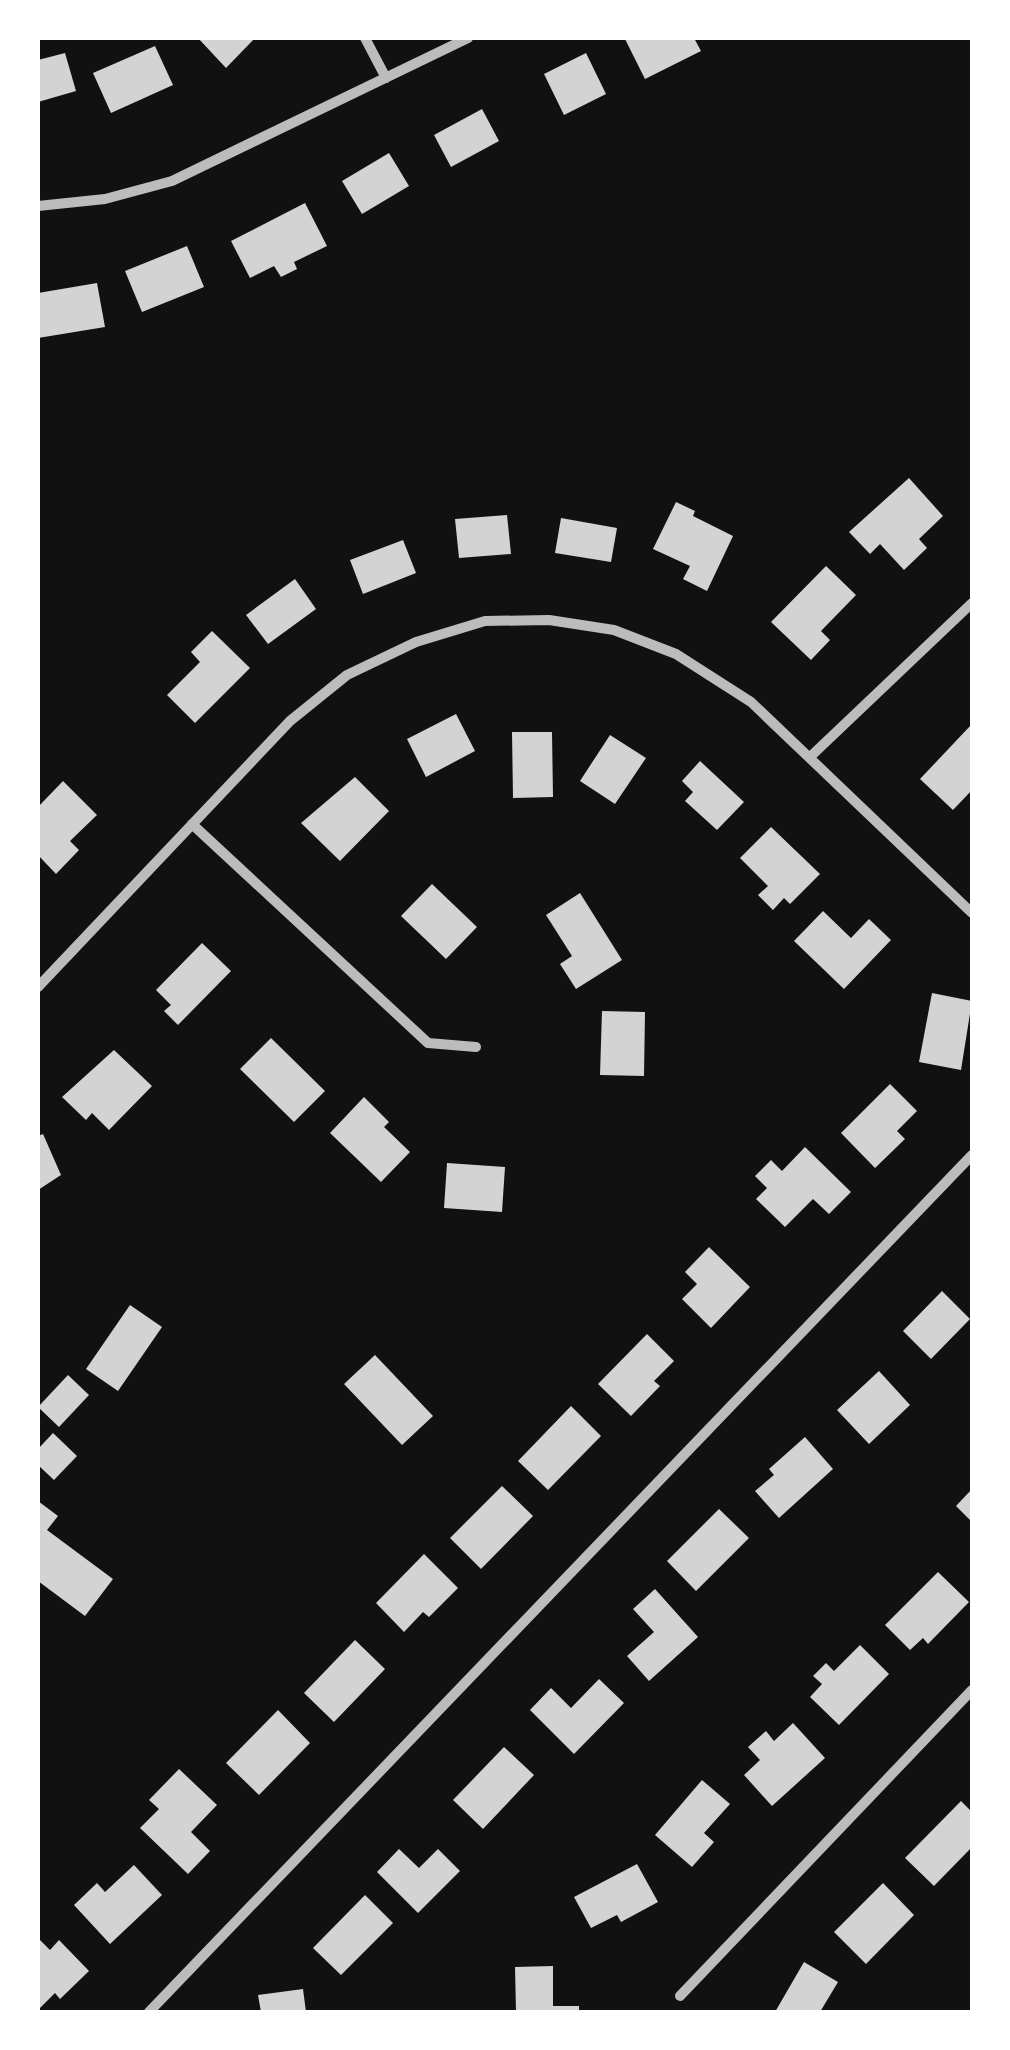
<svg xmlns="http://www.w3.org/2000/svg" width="1010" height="2050" viewBox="0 0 1010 2050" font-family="'PT Sans Narrow',sans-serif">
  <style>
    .building { fill: #d3d3d3 }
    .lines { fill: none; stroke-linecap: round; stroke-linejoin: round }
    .minor { stroke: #bcbcbc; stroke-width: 10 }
  </style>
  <rect width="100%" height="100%" fill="#111"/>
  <path class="building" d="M198 38H255L226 68Z
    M694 38 701 51 645 79 625 39Z
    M155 46 173 85 111 113 93 73Z
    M65 53 76 91 38 102V60Z
    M586 53 606 94 564 115 544 74Z
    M482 109 499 141 451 167 434 135Z
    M389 153 409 186 362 214 342 181Z
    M305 203 327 246 294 262 297 269 281 277 274 266 250 278 231 241Z
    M187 246 204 287 142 312 125 271Z
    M97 283 105 327 38 338V293Z
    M909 478 943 516 919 539 927 548 904 570 880 544 870 554 849 532Z
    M676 502 695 511 693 516 733 536 707 591 683 579 690 566 653 549Z
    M507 515 511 554 459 558 455 519Z
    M561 518 617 528 611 562 555 553Z
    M403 540 416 573 363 594 350 560Z
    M826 566 856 595 821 631 830 640 811 660 771 622Z
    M295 579 316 609 268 644 246 615Z
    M212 631 250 668 195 723 167 695 200 662 191 652Z
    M456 714 475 751 426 777 407 739Z
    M972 724V790L953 810 920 779Z
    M512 732H552L553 797 513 798Z
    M610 735 646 758 615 804 580 781Z
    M700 761 744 802 717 830 685 801 693 792 682 781Z
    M355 777 389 811 340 861 301 823Z
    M63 781 97 815 70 841 79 850 56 874 38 855V807Z
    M771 827 820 874 790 904 784 898 773 910 758 895 768 886 740 858Z
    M432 884 477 927 446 959 401 916Z
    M580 893 622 960 576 989 560 964 572 956 546 915Z
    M823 911 851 938 869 919 891 940 844 989 794 941Z
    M202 943 231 971 178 1025 164 1011 171 1005 156 990Z
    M932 993 972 1001 961 1070 919 1062Z
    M602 1011 645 1012 644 1076 600 1075Z
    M271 1038 325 1091 294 1122 240 1069Z
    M114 1050 152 1086 109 1130 92 1113 86 1120 62 1097Z
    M890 1084 917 1111 897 1131 905 1139 875 1168 841 1133Z
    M364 1097 389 1122 384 1127 410 1152 381 1182 330 1133Z
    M43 1134 61 1175 38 1190V1136Z
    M805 1147 851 1192 829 1214 813 1199 785 1227 756 1199 767 1188 755 1176 771 1160 782 1171Z
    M447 1163 505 1167 502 1212 444 1208Z
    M709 1247 750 1287 711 1328 682 1299 697 1284 685 1272Z
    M942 1291 970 1319 931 1359 903 1331Z
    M130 1305 162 1327 118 1391 86 1369Z
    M647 1334 674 1361 654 1381 660 1386 631 1416 598 1384Z
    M375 1355 433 1416 402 1445 344 1384Z
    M879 1371 910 1405 869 1444 837 1410Z
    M68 1375 89 1395 59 1427 38 1407Z
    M571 1406 601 1436 548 1490 518 1461Z
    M53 1433 77 1456 54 1480 38 1465V1449Z
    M805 1437 833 1469 779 1518 755 1491 774 1475 769 1469Z
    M502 1486 533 1516 481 1569 450 1538Z
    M972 1489V1522L956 1506Z
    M38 1501 58 1516 47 1530 113 1579 85 1616 38 1581Z
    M719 1509 749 1538 696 1591 667 1561Z
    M424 1554 458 1588 429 1617 423 1612 404 1632 376 1603Z
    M938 1572 969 1602 928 1644 923 1638 910 1650 885 1625Z
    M655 1589 698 1637 649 1681 627 1656 654 1632 633 1609Z
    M355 1640 385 1669 334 1722 304 1693Z
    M860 1645 889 1674 839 1725 810 1697 822 1684 813 1676 826 1663 834 1671Z
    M599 1679 624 1703 574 1754 530 1710 551 1688 571 1708Z
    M278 1710 310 1743 259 1795 226 1763Z
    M793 1723 825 1758 772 1806 744 1775 760 1760 748 1747 766 1731 774 1741Z
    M504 1747 534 1775 483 1829 453 1800Z
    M179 1769 217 1805 191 1832 210 1851 188 1874 140 1828 159 1809 149 1800Z
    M702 1780 730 1804 704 1833 714 1842 692 1867 655 1835Z
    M961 1801 972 1812V1847L934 1886 905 1858Z
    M399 1849 419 1868 438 1849 460 1871 418 1913 377 1872Z
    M637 1864 658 1902 621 1922 617 1915 591 1928 574 1897Z
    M134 1865 162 1895 110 1944 74 1905 97 1883 105 1892Z
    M883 1883 914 1915 866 1964 834 1932Z
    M365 1895 393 1923 341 1975 313 1948Z
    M38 1938 50 1950 59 1940 89 1971 60 1999 55 1993 38 2010Z
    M804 1962 838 1982 820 2012H775Z
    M553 1966V2006H579V2012H516L515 1967Z
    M303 1989 306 2012H261L258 1995Z"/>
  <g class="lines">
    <path class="minor" d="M365 38 386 78
      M38 206 105 199 172 181 468 38
      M810 757 972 603
      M192 824 428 1043 476 1047
      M38 987 290 721 347 675 416 642 485 621 549 620 614 630 676 654 751 702 972 913
      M680 1996 972 1690
      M149 2012 972 1155"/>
  </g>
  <rect width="1010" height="2050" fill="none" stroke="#ffffff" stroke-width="80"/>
</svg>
